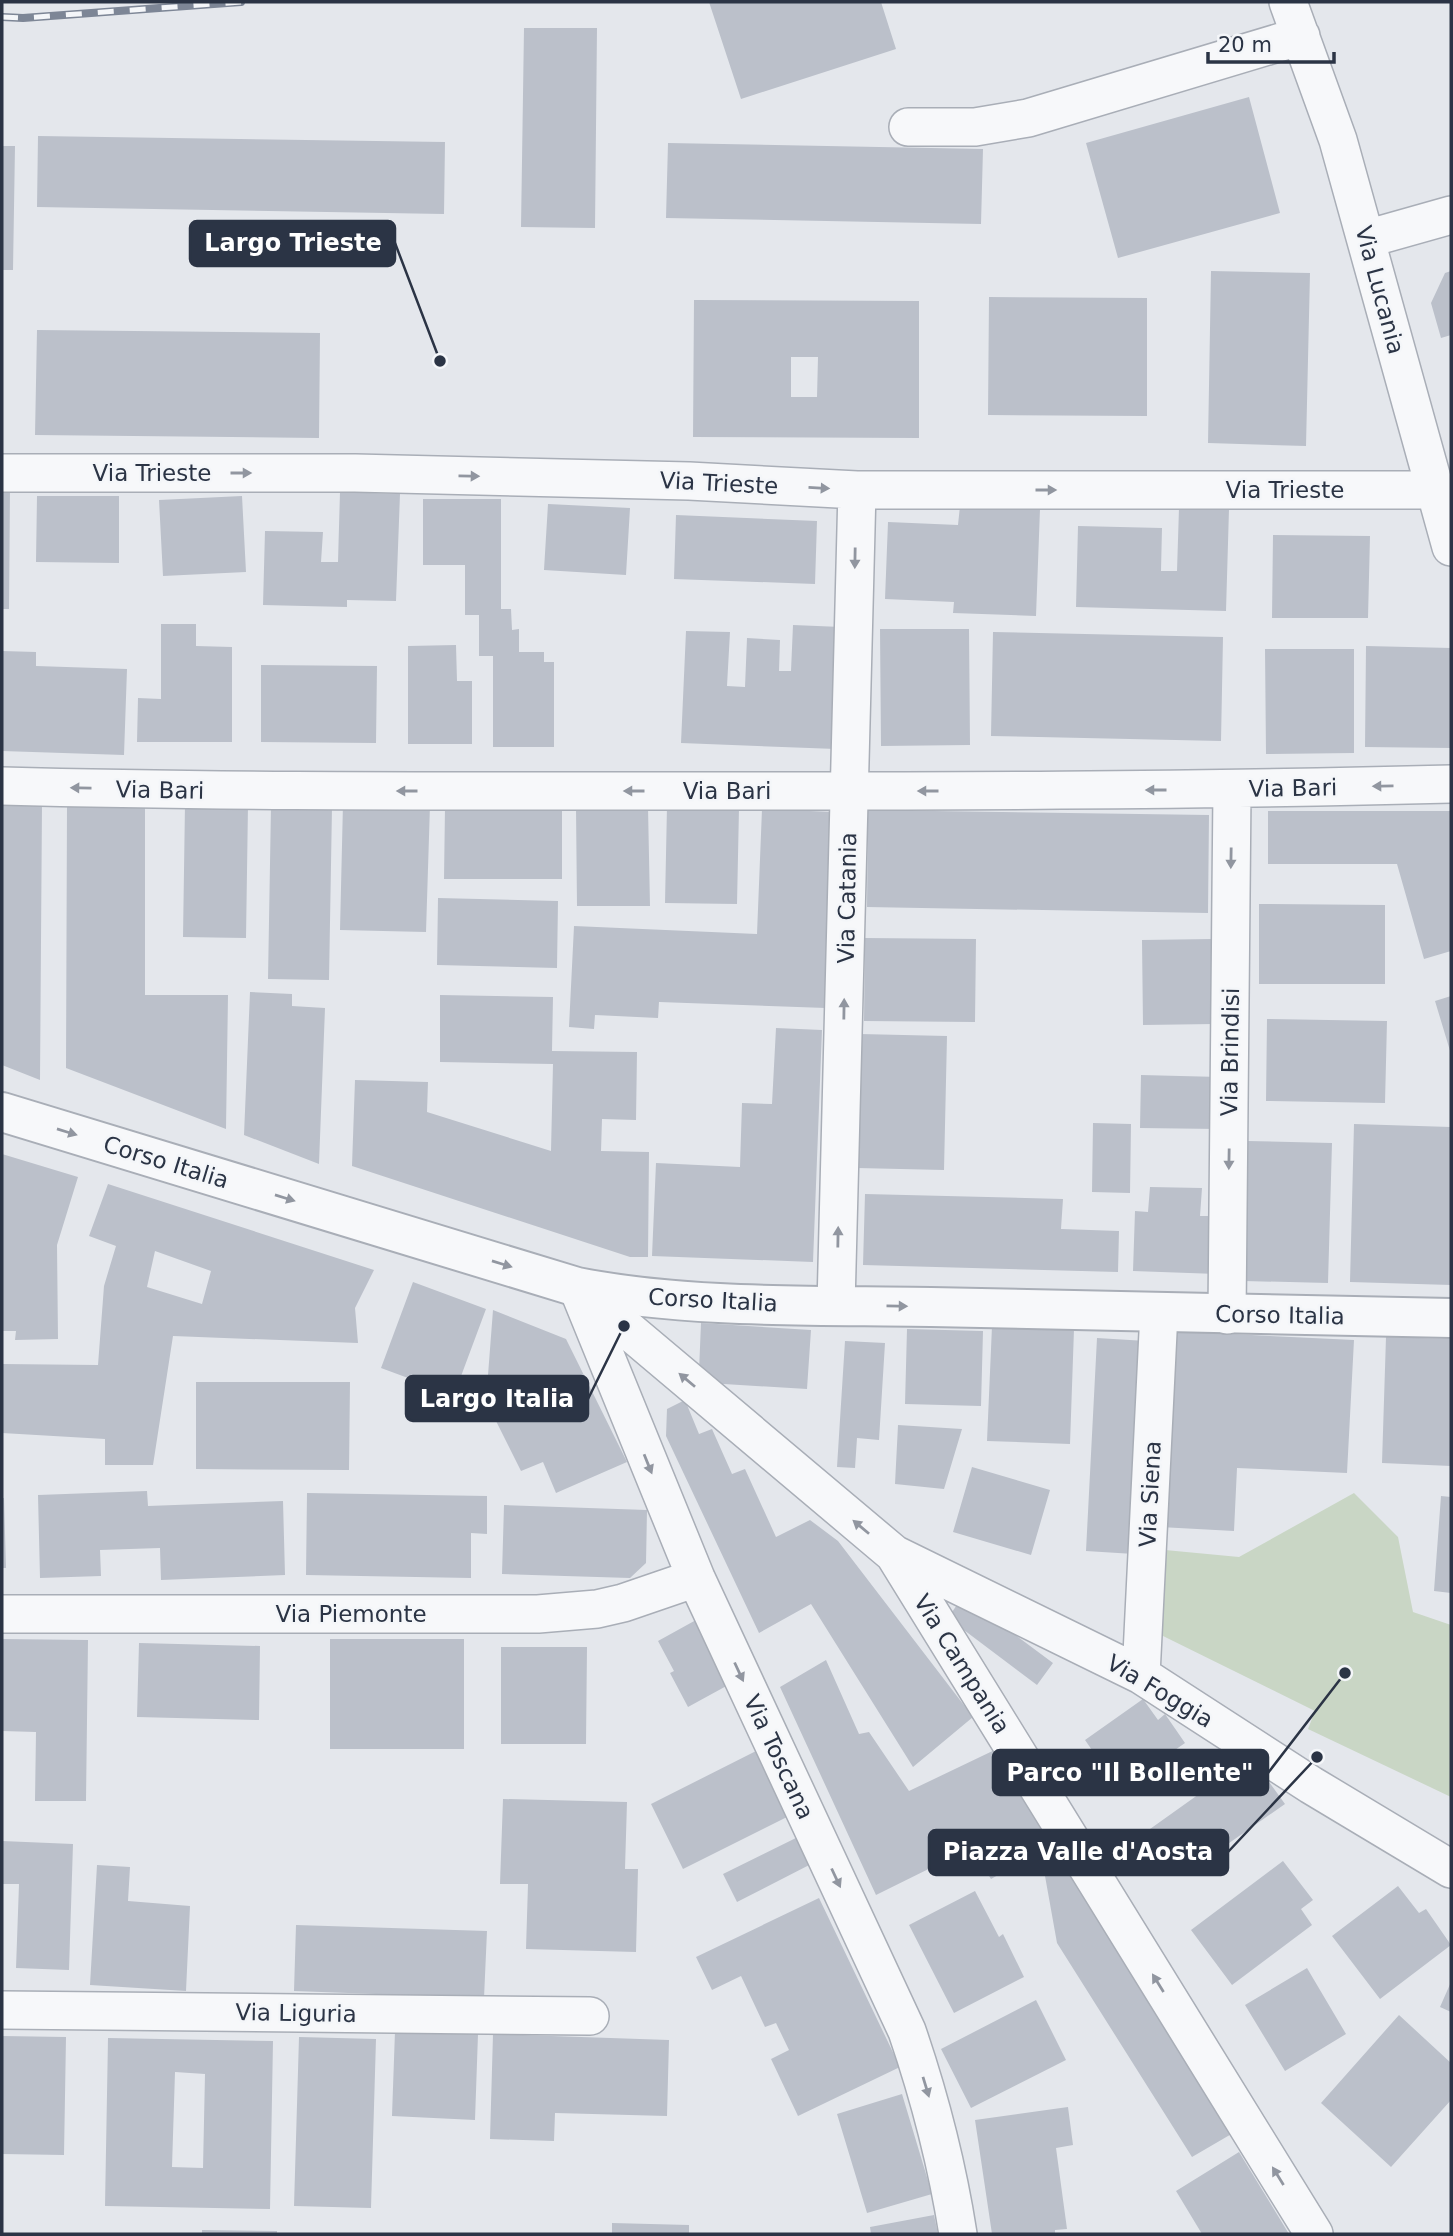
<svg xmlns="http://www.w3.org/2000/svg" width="1453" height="2236" viewBox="0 0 1453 2236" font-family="'DejaVu Sans',sans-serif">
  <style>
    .green { fill: #c9d6c5 }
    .building { fill: #bbc0ca; fill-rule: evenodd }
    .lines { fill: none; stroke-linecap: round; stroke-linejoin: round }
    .minor-casing { stroke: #a9aeb7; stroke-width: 40 }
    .tertiary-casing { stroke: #a9aeb7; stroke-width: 42 }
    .minor { stroke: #f7f8fa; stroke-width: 37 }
    .tertiary { stroke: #f7f8fa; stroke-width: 38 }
    .rail-casing { stroke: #7d8696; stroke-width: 8 }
    .rail { stroke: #f4f6f9; stroke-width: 5; stroke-dasharray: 16; stroke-linecap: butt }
    .oneway { fill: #9196a0 }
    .labels { text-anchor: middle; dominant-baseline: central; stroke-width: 5; stroke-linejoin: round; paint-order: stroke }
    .street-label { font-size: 23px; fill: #2b3445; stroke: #f4f6f9 }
    .leader { fill: none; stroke: #2b3445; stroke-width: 2.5 }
    .callout-dot { fill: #2b3445; stroke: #f4f6f9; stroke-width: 2.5 }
    .callout { fill: #2b3445; stroke: #2b3445; stroke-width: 2.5 }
    .callout-label { font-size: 24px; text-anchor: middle; font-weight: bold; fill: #fff }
  </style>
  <rect width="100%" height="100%" fill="#e4e7ec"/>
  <path class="green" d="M1354 1493 1398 1537 1413 1612 1451 1625V1797L1308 1729 1315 1711 1161 1635 1165 1550 1239 1557Z"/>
  <path class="building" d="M709 2H881L896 49 741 99Z
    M524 28H597L595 228 521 227Z
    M1249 97 1280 213 1118 258 1086 143Z
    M38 136 445 142 444 214 37 207Z
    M668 143 983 149 981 224 666 218Z
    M2 146H15L13 270H2Z
    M1211 271 1310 273 1306 446 1208 443Z
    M1451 271V335L1441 338 1431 303 1445 273Z
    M989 297 1147 298V416L988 415Z
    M694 300 919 301V438L693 437ZM791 357H818L817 397H791Z
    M37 330 320 333 319 438 35 435Z
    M2 488H10L9 609H2Z
    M340 492 400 494 396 601 347 600V607L263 605 265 531 323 532 321 562H338Z
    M37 496H119V563L36 562Z
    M242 496 246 572 163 576 159 500Z
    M423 499H501V609H511L512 630 519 629V652H544V662H554V747H493V656H479V615H465V565H423Z
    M548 504 630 508 626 575 544 570Z
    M960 506 1040 509 1036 616 953 613 954 602 885 599 888 522 958 525Z
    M1179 508 1229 509 1226 611 1076 607 1078 526 1162 528 1161 571H1177Z
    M676 515 817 521 815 584 674 579Z
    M1273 535 1370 536 1368 618H1272Z
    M161 624H196V646L232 647V742H137L138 698 161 699Z
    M793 625 841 627 836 749 681 743 686 631 730 632 727 686 745 687 747 638 780 640 779 671H791Z
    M880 629H969L970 745 881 746Z
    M993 632 1223 637 1221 741 991 736Z
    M456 645 457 681H472V744H408V646Z
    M1366 646 1451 648V748L1365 747Z
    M1265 649H1354V753L1266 754Z
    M2 651 36 652V666L127 669 124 755 2 751Z
    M261 665 377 666 376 743 261 742Z
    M343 803 430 805 426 932 340 930Z
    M2 804H42L40 1080 2 1065Z
    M185 804 248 805 246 938 183 937Z
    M67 806 145 807V995H228L226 1129 66 1068Z
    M271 806 332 807 329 980 268 979Z
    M667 806 739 808 737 904 665 903Z
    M445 807H562V879H444Z
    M648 807 650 906H577L576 808Z
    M762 809 834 812 826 1008 659 1002 658 1018 595 1015 594 1029 569 1027 574 926 757 934Z
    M868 810 1209 815 1208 913 867 907Z
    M1268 811H1451V951L1424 959 1397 864H1268Z
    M438 898 558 901 557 968 437 965Z
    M1259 904 1385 905V984H1259Z
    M865 938 976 939 975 1022 864 1021Z
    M1212 939 1214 1024 1143 1025 1142 940Z
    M250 992 292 994V1006L325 1008 319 1164 244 1135Z
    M440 995 553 997 552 1051 637 1052 636 1120 602 1119 601 1151 649 1152 648 1257H630L352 1166 355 1080 428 1082 427 1112 551 1151 553 1064 440 1062Z
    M1451 996V1054L1435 1001Z
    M1267 1019 1387 1021 1385 1103 1266 1101Z
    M776 1028 822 1030 813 1262 652 1256 656 1163 740 1167 742 1103 772 1104Z
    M860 1034 947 1036 944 1170 857 1168Z
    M1141 1075 1220 1077 1218 1129 1140 1128Z
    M1093 1123 1131 1124 1130 1193 1092 1192Z
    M1354 1124 1451 1127V1285L1350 1282Z
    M1247 1141 1332 1143 1328 1283 1244 1281Z
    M2 1154 78 1177 57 1245 58 1339 15 1340 16 1331H2Z
    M108 1184 374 1270 355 1308 358 1343 173 1336 153 1465H105V1439L2 1433V1364L98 1365 104 1286 116 1246 89 1236ZM155 1251 211 1271 202 1304 147 1287Z
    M1150 1187 1202 1188 1200 1216H1219L1217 1274 1133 1271 1135 1211 1148 1212Z
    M865 1194 1063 1199 1061 1229 1119 1231 1118 1272 863 1265Z
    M413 1282 486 1309 454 1395 381 1368Z
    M493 1310 566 1339 627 1462 556 1493 543 1462 521 1471 486 1401Z
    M701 1323 811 1330 807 1389 708 1383 699 1371Z
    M992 1326 1074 1329 1070 1444 987 1441Z
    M907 1329 983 1331 981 1406 905 1404Z
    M1169 1331 1354 1340 1347 1473 1237 1468 1234 1531 1160 1527Z
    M1386 1337 1451 1339V1466L1382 1463Z
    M1097 1338 1146 1341 1134 1554 1086 1551Z
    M845 1341 885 1343 879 1440 857 1438 855 1468 837 1467Z
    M196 1382H350L349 1470 196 1469Z
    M685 1400 699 1434 712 1429 732 1474 745 1469 776 1537 810 1520 838 1541 973 1717 913 1767 811 1604 759 1633 666 1436 667 1409Z
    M898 1425 962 1429 944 1489 895 1484Z
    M972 1467 1050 1490 1031 1555 953 1532Z
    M147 1491 148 1506 283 1501 285 1575 161 1580 160 1548 100 1550 101 1576 40 1578 38 1495Z
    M307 1493 487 1496V1534L471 1533V1578L306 1575Z
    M1441 1496 1451 1497V1593L1434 1591Z
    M2 1498H4L6 1568H2Z
    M504 1505 647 1510 646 1563 630 1578 502 1574Z
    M963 1596 1053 1663 1037 1685 948 1618Z
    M696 1620 730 1684 688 1707 670 1673 674 1671 658 1641Z
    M3 1639 88 1640 86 1801H35L36 1732 2 1731Z
    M330 1639H464V1749H330Z
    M139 1643 260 1646 259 1720 137 1717Z
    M501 1647H587L586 1744H501Z
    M826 1660 859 1734 869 1732 909 1791 1003 1746 1240 2129 1192 2157 1057 1943 1045 1876 1032 1856 991 1879 971 1848 876 1895 780 1687Z
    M1143 1699 1158 1720 1165 1714 1185 1743 1119 1789 1085 1740Z
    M762 1748 795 1813 683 1869 651 1804Z
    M1251 1757 1285 1804 1182 1876 1150 1829Z
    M503 1799 627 1802 625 1869H638L636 1952 526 1949 528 1884H500Z
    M804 1834 817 1861 737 1902 723 1874Z
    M2 1841 73 1844 69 1970 16 1968 19 1884H2Z
    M1283 1861 1313 1900 1301 1909 1312 1925 1232 1985 1191 1930Z
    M97 1865 130 1867 128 1901 190 1906 186 1991 90 1985Z
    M1398 1886 1419 1913 1426 1909 1451 1945 1380 1999 1332 1936Z
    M975 1891 999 1937 1003 1934 1024 1977 954 2013 909 1925Z
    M819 1898 900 2067 798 2116 771 2059 789 2050 776 2023 765 2027 741 1976 712 1990 696 1957Z
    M296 1925 487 1931 484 1998 294 1991Z
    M1307 1968 1346 2034 1285 2071 1245 2005Z
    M1451 1982V2012L1440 2007Z
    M1036 2000 1066 2060 971 2108 941 2049Z
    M1399 2015 1451 2063V2100L1391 2167 1321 2103Z
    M395 2031 478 2034 475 2120 392 2116Z
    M493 2034 669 2040 667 2116 555 2113 554 2141 490 2139Z
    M2 2036 66 2037 64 2155 2 2154Z
    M299 2037 376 2039 371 2208 294 2206Z
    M108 2038 273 2041 270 2209 105 2206ZM175 2072 205 2074 203 2168 172 2167Z
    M902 2094 932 2194 867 2213 837 2114Z
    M1068 2107 1073 2145 1056 2148 1067 2229 1055 2230V2234H992L975 2120Z
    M1239 2152 1289 2234H1202L1176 2191Z
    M934 2215 938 2234H871L870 2227Z
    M612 2223 689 2225V2234H612Z
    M202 2230 277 2231V2234H202Z"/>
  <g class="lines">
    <g class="minor-casing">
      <path id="minor" d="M1288 2 1338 140 1451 547
        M908 127H975L1028 118 1301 36
        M1366 239 1451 215
        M2 473H355L689 481 857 490H1435
        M2 786C225 792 448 791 672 791 932 791 1191 791 1451 784
        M577 1287 894 1554 1314 2234
        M579 1291 696 1578 907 2031C930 2098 947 2164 958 2234
        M836 1305 857 490
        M1227 1315 1232 790
        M894 1554 1141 1675 1311 1785 1451 1869
        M2 1614H538L597 1609 623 1603 696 1578
        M1141 1675 1159 1312
        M2 2010 590 2016"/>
    </g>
    <g class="tertiary-casing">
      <path id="tertiary" d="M2 1112 577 1287C690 1309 816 1305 931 1307 1105 1311 1278 1315 1451 1318"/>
    </g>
    <use href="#minor" class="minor"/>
    <use href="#tertiary" class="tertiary"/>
    <g class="rail-casing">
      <path id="rail" d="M2 17 23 18 241 2"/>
    </g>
    <use href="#rail" class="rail"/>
  </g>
  <defs><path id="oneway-solid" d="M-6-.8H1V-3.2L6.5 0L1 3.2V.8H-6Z" transform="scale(1.75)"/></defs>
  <g class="oneway">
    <use href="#oneway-solid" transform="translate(241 473)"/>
    <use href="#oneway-solid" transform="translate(469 476) rotate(1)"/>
    <use href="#oneway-solid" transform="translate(819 488) rotate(3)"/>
    <use href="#oneway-solid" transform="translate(1046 490)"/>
    <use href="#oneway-solid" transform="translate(855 558) rotate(91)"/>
    <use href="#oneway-solid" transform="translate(1383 786) rotate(179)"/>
    <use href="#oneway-solid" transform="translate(81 788) rotate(-179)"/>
    <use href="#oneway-solid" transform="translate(1156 790) rotate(180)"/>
    <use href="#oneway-solid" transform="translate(407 791) rotate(180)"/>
    <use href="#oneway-solid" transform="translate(634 791) rotate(180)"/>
    <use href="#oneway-solid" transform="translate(928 791) rotate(180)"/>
    <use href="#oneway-solid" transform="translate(1231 858) rotate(91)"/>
    <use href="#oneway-solid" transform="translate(844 1009) rotate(-89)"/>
    <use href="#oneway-solid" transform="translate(67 1132) rotate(17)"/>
    <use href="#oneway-solid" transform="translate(1229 1159) rotate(91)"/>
    <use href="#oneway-solid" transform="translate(285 1198) rotate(17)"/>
    <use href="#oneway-solid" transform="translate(838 1237) rotate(-89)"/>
    <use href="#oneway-solid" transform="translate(502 1264) rotate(17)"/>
    <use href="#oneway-solid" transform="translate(897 1306) rotate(1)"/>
    <use href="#oneway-solid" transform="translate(687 1380) rotate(-140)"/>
    <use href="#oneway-solid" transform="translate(648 1464) rotate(68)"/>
    <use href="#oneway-solid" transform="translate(861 1527) rotate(-140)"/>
    <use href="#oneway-solid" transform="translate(739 1672) rotate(65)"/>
    <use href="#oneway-solid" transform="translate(836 1878) rotate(65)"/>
    <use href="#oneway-solid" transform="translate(1158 1983) rotate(-122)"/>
    <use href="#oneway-solid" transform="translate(926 2087) rotate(73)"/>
    <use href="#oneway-solid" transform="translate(1278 2176) rotate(-122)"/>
  </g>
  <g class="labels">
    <g class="street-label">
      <text transform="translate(1380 290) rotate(75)">Via Lucania</text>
      <text x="152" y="473">Via Trieste</text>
      <text transform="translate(719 483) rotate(3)">Via Trieste</text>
      <text x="1285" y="490">Via Trieste</text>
      <text transform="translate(1293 788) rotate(-1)">Via Bari</text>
      <text transform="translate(160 790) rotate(1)">Via Bari</text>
      <text x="727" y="791">Via Bari</text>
      <text transform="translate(847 898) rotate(-89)">Via Catania</text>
      <text transform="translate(1230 1052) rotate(-89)">Via Brindisi</text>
      <text transform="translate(166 1162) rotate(17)">Corso Italia</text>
      <text transform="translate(713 1300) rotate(3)">Corso Italia</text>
      <text transform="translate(1280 1315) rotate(1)">Corso Italia</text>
      <text transform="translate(1150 1494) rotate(-87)">Via Siena</text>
      <text x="351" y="1614">Via Piemonte</text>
      <text transform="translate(962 1664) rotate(58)">Via Campania</text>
      <text transform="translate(1160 1691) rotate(31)">Via Foggia</text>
      <text transform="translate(779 1757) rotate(65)">Via Toscana</text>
      <text transform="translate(296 2013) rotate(1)">Via Liguria</text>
    </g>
  </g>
  <path class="leader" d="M440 361L395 243M624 1326L588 1399M1345 1673L1268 1773M1317 1757L1228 1852"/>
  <g class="callout-dot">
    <circle cx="440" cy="361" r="7"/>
    <circle cx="624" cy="1326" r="7"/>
    <circle cx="1345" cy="1673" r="7"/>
    <circle cx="1317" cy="1757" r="7"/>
  </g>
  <g class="callout">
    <rect x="190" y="221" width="205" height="45" rx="7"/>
    <rect x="406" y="1376" width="182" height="45" rx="7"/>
    <rect x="993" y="1750" width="275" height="45" rx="7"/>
    <rect x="929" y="1830" width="299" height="45" rx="7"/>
  </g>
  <g class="callout-label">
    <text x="293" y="251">Largo Trieste</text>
    <text x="497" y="1407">Largo Italia</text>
    <text x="1130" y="1781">Parco "Il Bollente"</text>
    <text x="1078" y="1860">Piazza Valle d'Aosta</text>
  </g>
  <rect width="1453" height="2236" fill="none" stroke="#2b3445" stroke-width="7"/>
  <path d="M1208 52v10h126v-10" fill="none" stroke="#2b3445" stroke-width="3.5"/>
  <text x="1218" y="52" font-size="21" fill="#2b3445" stroke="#f4f6f9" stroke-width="5" paint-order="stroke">20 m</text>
</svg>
